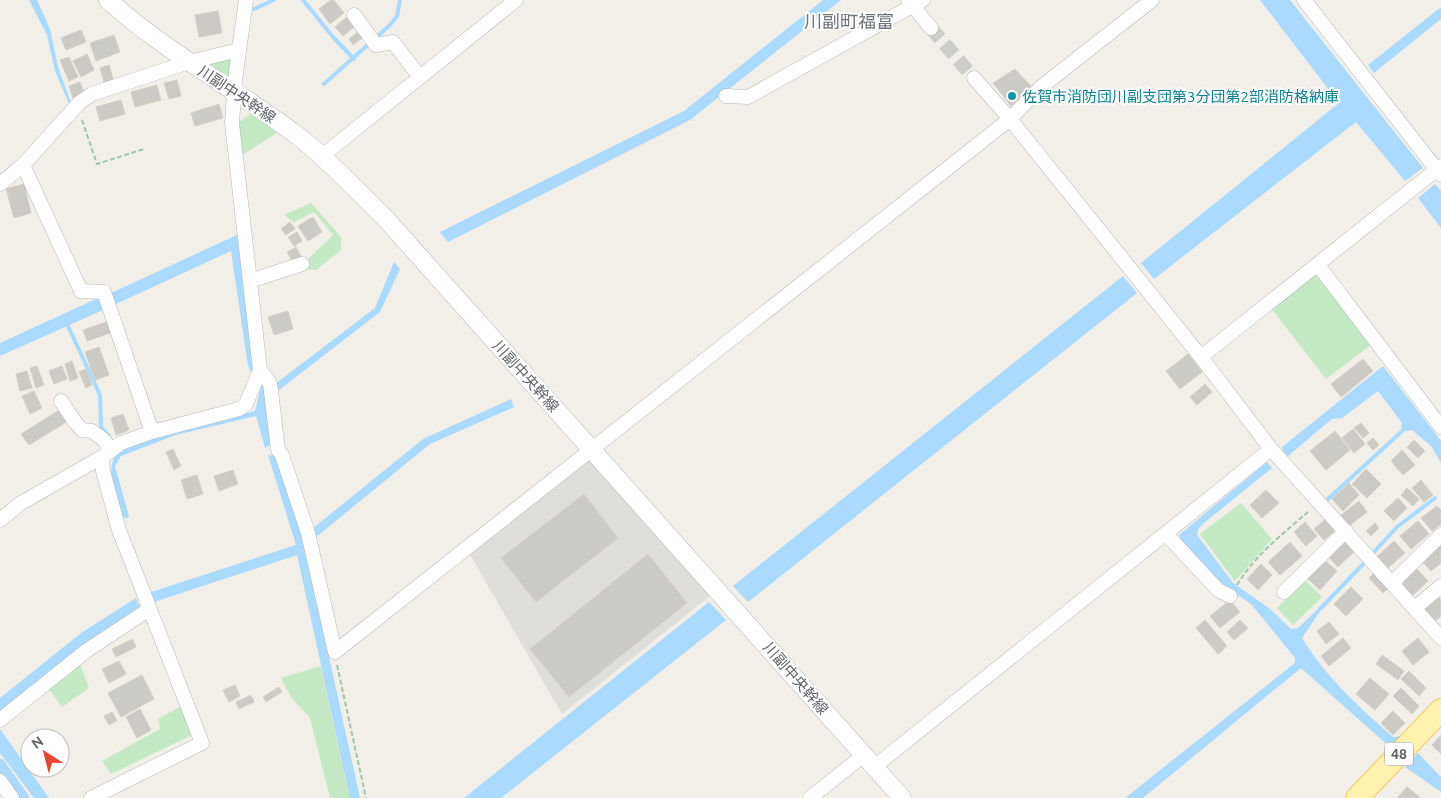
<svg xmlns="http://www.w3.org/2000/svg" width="1441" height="798" viewBox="0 0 1441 798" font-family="Ubuntu,'Noto Sans JP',sans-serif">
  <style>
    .industrial { fill: #e0deda }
    .green { fill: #c5e8c5 }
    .water { fill: #aadaff }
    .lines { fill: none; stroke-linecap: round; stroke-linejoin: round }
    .stream { stroke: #aadaff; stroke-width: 4 }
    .canal { stroke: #aadaff; stroke-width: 12 }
    .building { fill: #cccac5; stroke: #d6d1c6 }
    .minor-tunnel { stroke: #ccccc8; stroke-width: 14; stroke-dasharray: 14 7; stroke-linecap: butt }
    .minor-casing { stroke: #b5b8bc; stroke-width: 15 }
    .tertiary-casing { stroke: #b5b8bc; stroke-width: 19 }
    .primary-casing { stroke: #f2c960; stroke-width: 24 }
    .path { stroke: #9cc7a9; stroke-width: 2; stroke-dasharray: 5 2.5; stroke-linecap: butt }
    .minor { stroke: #fff; stroke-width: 14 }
    .tertiary { stroke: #fff; stroke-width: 18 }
    .primary { stroke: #fff2af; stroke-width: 22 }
    .culture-dot { fill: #0f9aa8; stroke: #fff; stroke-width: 2 }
    .labels { text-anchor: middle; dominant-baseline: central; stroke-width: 4; stroke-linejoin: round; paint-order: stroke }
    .shield { fill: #fff; stroke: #8f9295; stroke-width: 1 }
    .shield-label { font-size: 14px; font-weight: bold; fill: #5f6368 }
    .street-label { font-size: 15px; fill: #5f6368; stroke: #fff }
    .culture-label { font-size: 15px; fill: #0d838f; stroke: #fff; text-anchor: start }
    .quarter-label { font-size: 18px; fill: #70757a; stroke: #fff }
  </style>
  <rect width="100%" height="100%" fill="#f1efe8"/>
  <path class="industrial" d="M589 458 710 596 562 714 469 553Z"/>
  <path class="green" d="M230 56 234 59 231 78 207 63Z
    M252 113 277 133 242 155 238 123Z
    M311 203 341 237V250L316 270 299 268 333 235 314 212 294 222 284 215Z
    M1318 272 1372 344 1326 379 1271 308Z
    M1241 503 1272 539 1235 581 1200 534Z
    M1304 579 1322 597 1293 625 1277 608Z
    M79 661 89 688 62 707 47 686Z
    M321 666 350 798H330L310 718 291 697 281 678Z
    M181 706 192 735 111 774 102 761 160 729 158 719Z"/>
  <path class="water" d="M29 0H37L50 29 58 67 71 103 69 104 55 71 47 35Z
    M823 0H841L690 120 448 242 440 232 684 111Z
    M1260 0H1290L1423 168 1405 181 1356 122 1154 279 1141 263 1339 103Z
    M1441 7V19L1374 73 1368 65Z
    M1435 184 1441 191V228L1418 198Z
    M237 235 254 366 251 372 248 366 231 251 116 304 111 293Z
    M394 262 400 269 380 312 279 390 275 384 375 308Z
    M1123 276 1137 293 748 602 733 586Z
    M98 298 103 310 0 356V343Z
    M1383 366 1441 441V463L1431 446 1412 430 1401 432 1402 423 1378 391 1342 418 1332 419 1288 456 1283 453 1282 447Z
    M262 383H265L272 444 265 448 256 416 176 435 121 456 115 466 129 516 126 519 122 515C116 494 103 469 119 450L176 431 255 411Z
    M511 399 514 407 430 444 315 538 312 529 423 439Z
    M268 455 277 456 304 543 360 798H350L297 555 154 602 151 592 296 545Z
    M1267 462 1272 468 1204 523 1198 529 1197 535 1233 583 1269 608 1291 629 1298 628 1318 609 1321 610 1302 638C1325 676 1360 708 1393 737L1400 736 1412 725 1392 749 1301 668 1143 798H1125L1295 663V658L1252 605 1220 582 1181 540 1179 535Z
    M136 598 140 607 0 713V698L81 633Z
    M709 602 726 620 501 798H464Z
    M0 729 49 798H34L0 753Z
    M1418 753 1441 777V792L1405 767Z"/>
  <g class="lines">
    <path class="stream" d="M303 0 333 37 354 59
      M254 9 274 0
      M324 84 390 25 397 16 400 0
      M68 326 100 395 101 427 109 436
      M1327 500 1401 432
      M1372 554 1397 527 1435 498
      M1320 609 1366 561"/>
    <path class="canal" d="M0 765 23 798"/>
  </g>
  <path class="building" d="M331 0H334L344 13 330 24 319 9Z
    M218 11 222 33 199 37 195 15Z
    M347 17 354 27 343 36 335 27Z
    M81 30 86 42 66 50 61 38Z
    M360 30 365 36 353 45 349 39Z
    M114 35 120 52 96 61 90 43Z
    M87 54 94 70 81 77 73 61Z
    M69 57 78 77 69 81 60 60Z
    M109 65 114 82 105 85 100 68Z
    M1015 69 1031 86 1011 106 993 83Z
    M177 80 181 96 169 99 164 83Z
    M80 82 85 95 73 98 69 86Z
    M157 85 161 100 135 107 131 92Z
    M121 100 125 114 100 121 96 107Z
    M219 104 223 118 195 126 191 113Z
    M24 184 31 213 14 218 6 189Z
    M313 217 322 232 308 241 298 226Z
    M290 222 295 229 286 235 281 229Z
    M297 232 302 241 294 246 288 237Z
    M296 247 303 260 294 264 287 252Z
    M288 311 293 329 274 335 268 317Z
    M109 321 113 332 87 341 83 330Z
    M99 347 109 375 95 380 85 352Z
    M1188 354 1202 372 1180 389 1166 371Z
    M1363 359 1373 371 1341 397 1331 384Z
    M72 361 78 378 70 381 65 364Z
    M37 366 44 385 36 388 30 368Z
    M62 366 67 379 54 384 49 371Z
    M86 369 92 385 86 388 79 372Z
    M27 371 32 388 20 391 16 374Z
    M1205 384 1212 392 1197 405 1190 397Z
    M34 391 42 408 30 414 22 396Z
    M61 409 68 421 29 445 21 434Z
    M123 414 129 430 116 435 111 418Z
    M1361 423 1369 433 1363 438 1354 428Z
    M1353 429 1365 444 1354 453 1342 438Z
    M1335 431 1350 450 1326 470 1310 451Z
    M1373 438 1379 445 1373 450 1367 443Z
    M1414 440 1425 451 1418 458 1407 447Z
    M173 449 181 466 174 470 166 452Z
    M1402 450 1415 465 1403 475 1391 461Z
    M1366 469 1381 484 1367 498 1352 484Z
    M233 470 238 484 219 491 214 476Z
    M197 475 203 494 187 499 181 480Z
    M1421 480 1433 495 1424 502 1412 488Z
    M1349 483 1359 495 1343 511 1332 499Z
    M1407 488 1419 499 1413 506 1401 495Z
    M1266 490 1279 503 1262 518 1250 505Z
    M584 494 618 538 536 602 501 558Z
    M1398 498 1407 508 1394 521 1384 511Z
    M1359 501 1367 512 1349 526 1341 515Z
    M1437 506 1441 510V524L1432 531 1421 518Z
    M1328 517 1338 528 1324 540 1314 529Z
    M1418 521 1429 534 1411 549 1400 536Z
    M1305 522 1317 536 1306 546 1294 532Z
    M1375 523 1379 528 1371 536 1366 531Z
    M1345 537 1357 549 1338 567 1327 555Z
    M1394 541 1405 553 1388 568 1378 556Z
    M1441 541V563L1431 571 1421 560Z
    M1290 542 1302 556 1280 575 1268 562Z
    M648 554 687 603 569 697 530 649Z
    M1322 558 1337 571 1320 590 1305 576Z
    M1261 564 1272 575 1258 590 1247 579Z
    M1417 569 1428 581 1410 598 1399 586Z
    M1375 572 1389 588 1383 593 1369 578Z
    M1351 587 1363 599 1346 616 1334 604Z
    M1438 596 1441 600V616L1434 622 1422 609Z
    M1230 600 1240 612 1220 628 1210 616Z
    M1205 620 1227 646 1218 654 1196 628Z
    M1240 620 1248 628 1234 640 1227 632Z
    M1329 622 1339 634 1326 644 1317 631Z
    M1343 638 1351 648 1329 666 1321 656Z
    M1418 638 1429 652 1413 665 1402 651Z
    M133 639 136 647 116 657 112 649Z
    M1382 655 1404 671 1398 680 1376 664Z
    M119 661 126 674 109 683 102 669Z
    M1409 671 1426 688 1419 696 1401 679Z
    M142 675 154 699 121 717 108 693Z
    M1370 678 1389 694 1375 710 1356 694Z
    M235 685 240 696 229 702 223 690Z
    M279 687 282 692 266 702 263 697Z
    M1401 688 1419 706 1412 714 1393 696Z
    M251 695 254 702 239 709 236 702Z
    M140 709 151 730 137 738 126 717Z
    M1393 711 1405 723 1393 735 1381 723Z
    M112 712 117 721 109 725 104 716Z
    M1441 735V754L1432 745Z
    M1407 787 1421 798H1397Z"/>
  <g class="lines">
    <path class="minor-tunnel" d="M931 28 974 78"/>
    <g class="minor-casing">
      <path id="minor" d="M908 0 931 28
        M1304 0 1441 175
        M354 15 376 45 393 42 419 76
        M974 78 1010 119 1201 357 1271 449 1441 638
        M726 96 748 97 923 0
        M322 156 516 0
        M23 165 81 291 104 292 152 432
        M0 184 23 165 80 102 92 94 189 62 239 50
        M1318 265 1441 427
        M250 281 302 264
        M1201 357 1441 166
        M260 370 270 383 278 450 282 455 308 533 335 652 1010 119 1041 87 1152 0
        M61 401 75 422 82 430 92 431 104 440 110 449
        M0 520 21 503 102 457 121 443 152 432 239 409 246 404 260 370 232 123 235 80 246 0
        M1166 534 1218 590 1230 596
        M1395 586 1396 579 1441 535
        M1284 592 1346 531
        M1415 608 1441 586
        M0 720 86 651 148 610
        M874 767 1271 449
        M0 781 12 798
        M91 798 202 743 119 530 103 471 102 457
        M810 798 864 755"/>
    </g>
    <g class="tertiary-casing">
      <path id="tertiary" d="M108 0C164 51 233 87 294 133 327 158 356 190 386 219L902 798"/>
    </g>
    <g class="primary-casing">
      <path id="primary" d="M1357 798 1441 710"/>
    </g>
    <path class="path" d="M82 120 97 164 144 149
      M1237 585C1254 556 1285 532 1310 510
      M337 665 366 798"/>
    <use href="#minor" class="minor"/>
    <use href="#tertiary" class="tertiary"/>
    <use href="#primary" class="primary"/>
  </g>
  <circle class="culture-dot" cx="1012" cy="96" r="5"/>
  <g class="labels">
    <rect class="shield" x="1385" y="742.5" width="28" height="23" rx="4"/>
    <g class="shield-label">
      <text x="1399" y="754">48</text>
    </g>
    <g class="street-label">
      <text transform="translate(237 94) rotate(34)">川副中央幹線</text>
      <text transform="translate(526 376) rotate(48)">川副中央幹線</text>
      <text transform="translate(796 678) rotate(49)">川副中央幹線</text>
    </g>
    <g class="culture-label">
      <text x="1022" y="96">佐賀市消防団川副支団第3分団第2部消防格納庫</text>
    </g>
    <g class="quarter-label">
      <text x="849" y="21">川副町福富</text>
    </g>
  </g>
  <g transform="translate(45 753) rotate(324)"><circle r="24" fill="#ffffff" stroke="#bfc1c3"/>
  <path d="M0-4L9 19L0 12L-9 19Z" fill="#ea4335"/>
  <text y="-8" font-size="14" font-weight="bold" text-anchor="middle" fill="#5f6368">N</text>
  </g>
</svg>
